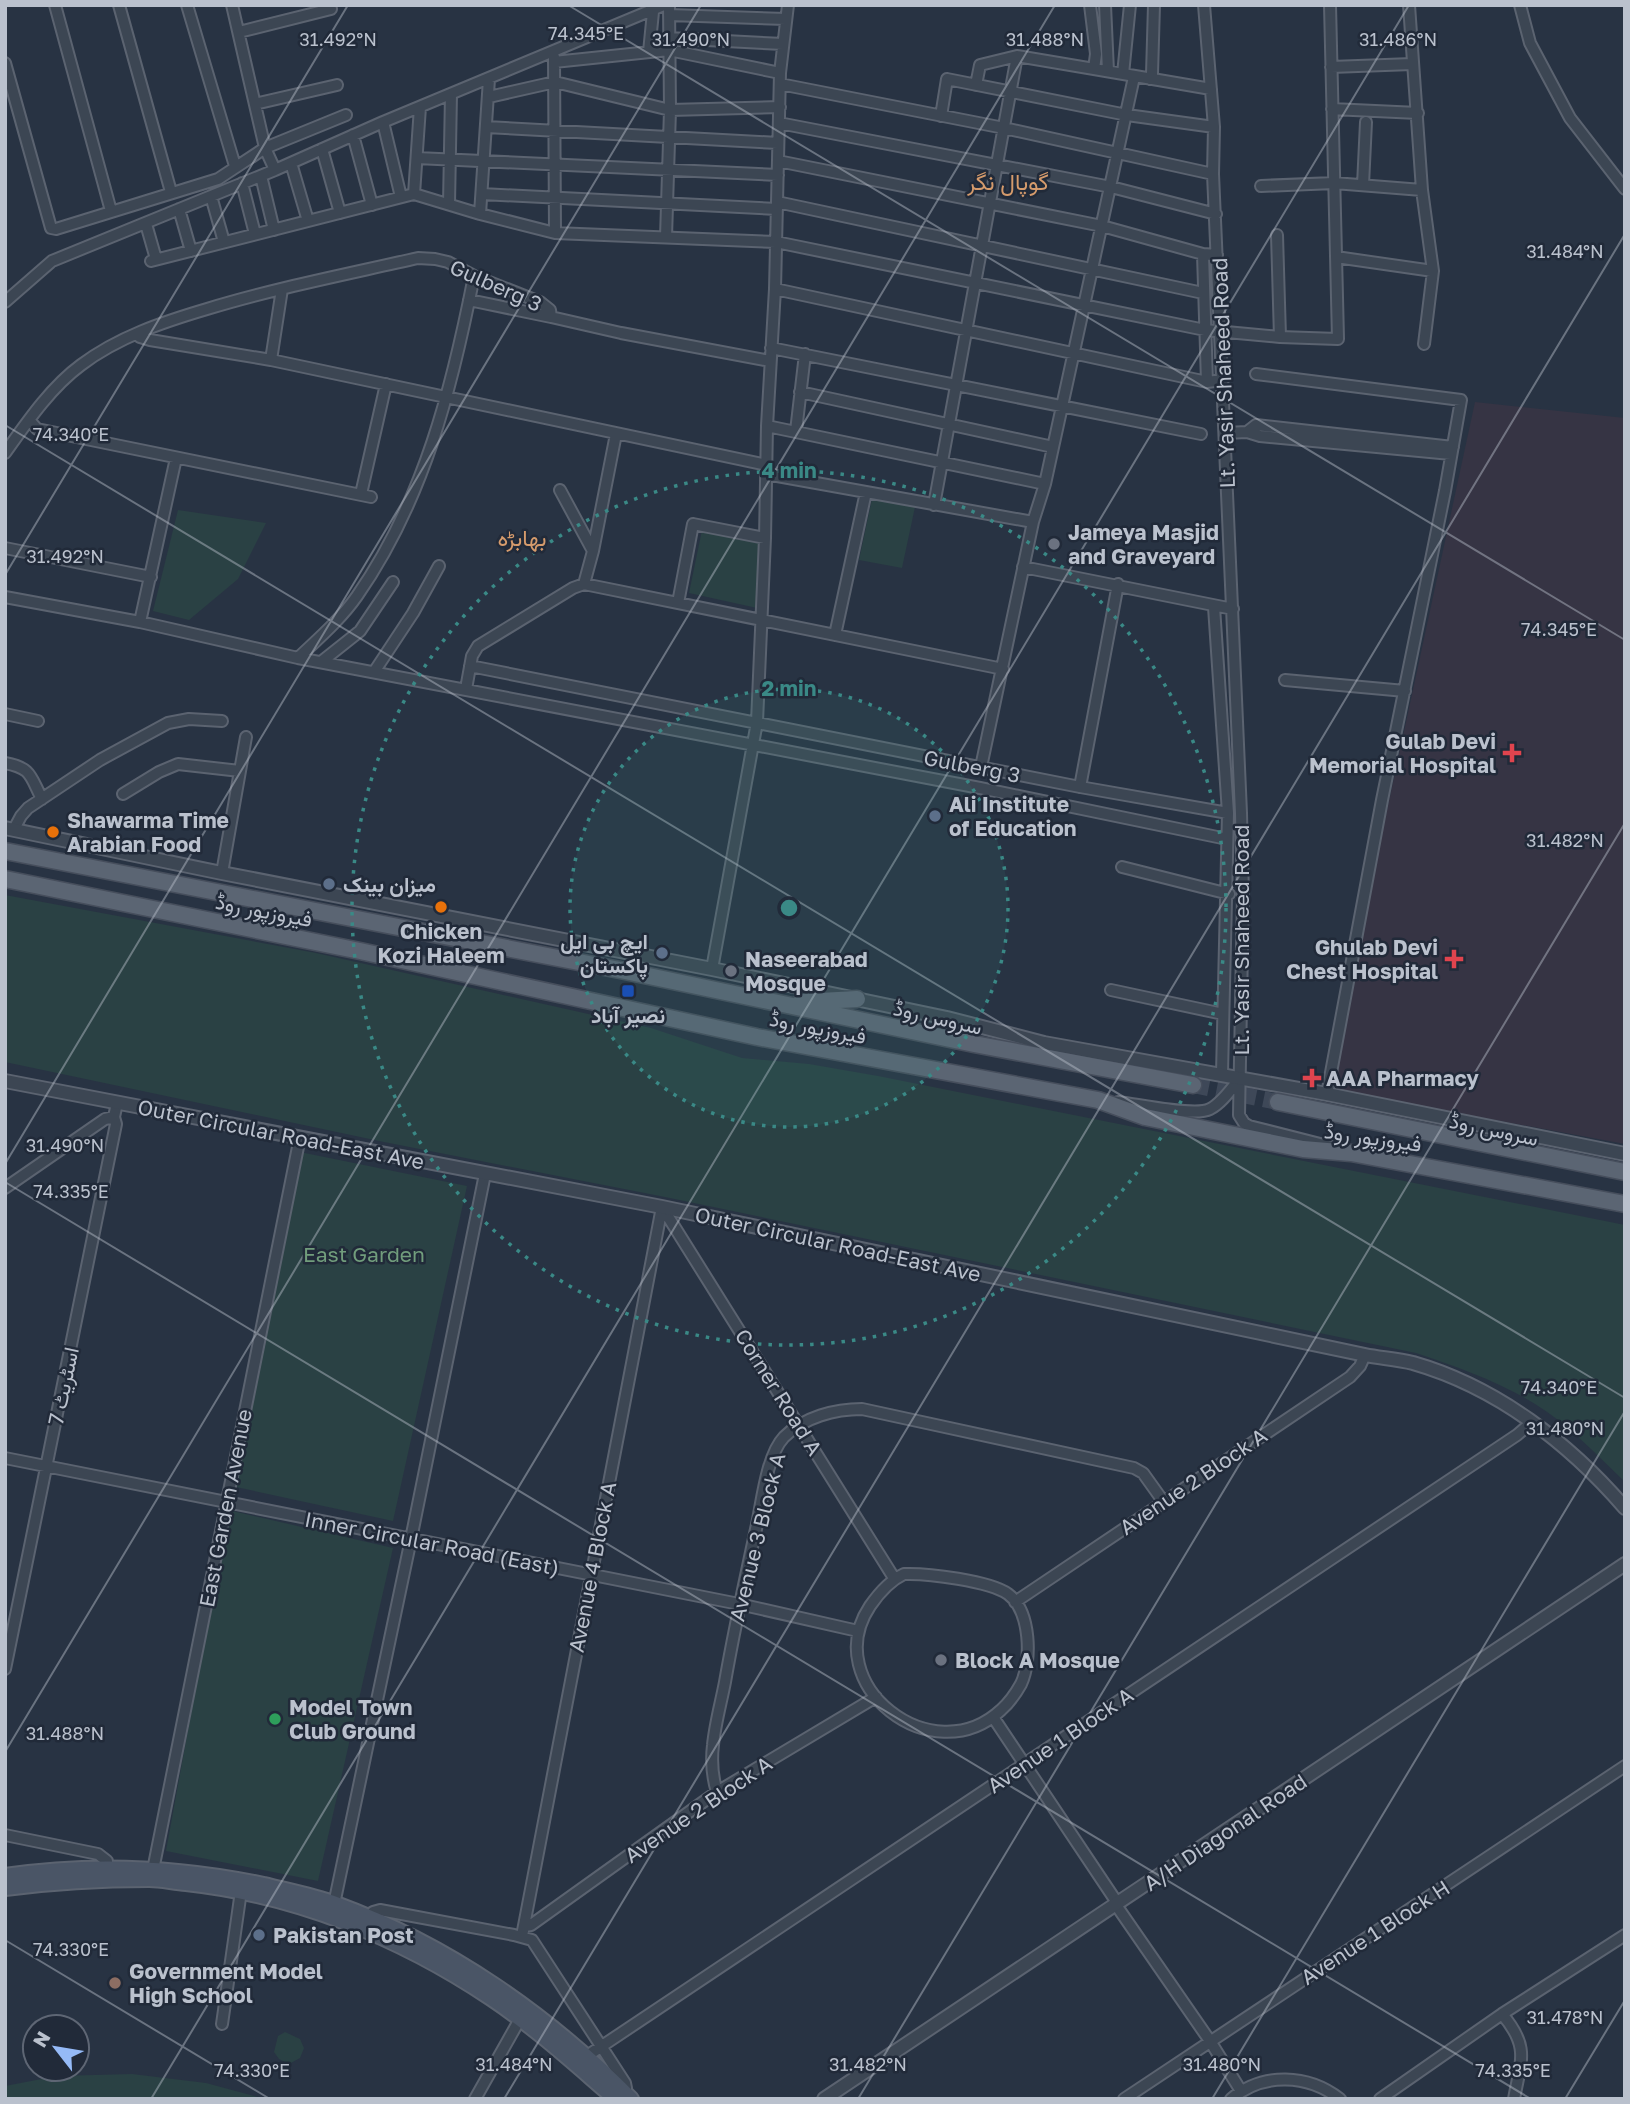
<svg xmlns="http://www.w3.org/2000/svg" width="1630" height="2104" viewBox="0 0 1630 2104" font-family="'Golos Text',Vazirmatn,sans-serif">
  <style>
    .medical { fill: #363444 }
    .green { fill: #2a4144 }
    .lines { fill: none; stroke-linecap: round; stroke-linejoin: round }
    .primary-tunnel { stroke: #3e4858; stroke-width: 16; stroke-dasharray: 16 8; stroke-linecap: butt }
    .minor-casing { stroke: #5b6370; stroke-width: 14 }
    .tertiary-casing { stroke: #5b6370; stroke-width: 16 }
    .secondary-casing { stroke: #5b6370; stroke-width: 18 }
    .primary-casing { stroke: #464e5c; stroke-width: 19 }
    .minor { stroke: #3c4653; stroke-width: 10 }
    .tertiary { stroke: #3c4653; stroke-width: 12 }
    .secondary { stroke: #4a5566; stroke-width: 14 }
    .primary { stroke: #5b6573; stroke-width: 16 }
    .ticks { fill: none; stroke: #bac1cd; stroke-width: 2; stroke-opacity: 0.45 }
    .ring { fill: none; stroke: #3a8986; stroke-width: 3.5; stroke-dasharray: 3.5 7 }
    .worship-dot { fill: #6b7280; stroke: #212a39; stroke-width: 2.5 }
    .health-dot { fill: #e0444e; stroke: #212a39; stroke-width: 2.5 }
    .service-dot { fill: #5c6f8a; stroke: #212a39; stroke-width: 2.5 }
    .food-dot { fill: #e8710a; stroke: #212a39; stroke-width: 2.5 }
    .transit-dot { fill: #1a4fb4; stroke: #212a39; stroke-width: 2.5 }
    .leisure-dot { fill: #2e9e5b; stroke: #212a39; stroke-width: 2.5 }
    .education-dot { fill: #8d6e63; stroke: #212a39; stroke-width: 2.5 }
    .labels { text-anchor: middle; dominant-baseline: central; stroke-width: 5; stroke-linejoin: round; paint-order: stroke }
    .street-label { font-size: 21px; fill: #bac1cd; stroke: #212a39 }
    .poi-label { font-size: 21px; font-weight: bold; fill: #bac1cd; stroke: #212a39; text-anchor: start }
    .park-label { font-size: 21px; fill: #719d7c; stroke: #212a39 }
    .neighbourhood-label { font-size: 23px; fill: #d59b6c; stroke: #212a39 }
    .ticks-label { font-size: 18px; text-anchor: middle; fill: #bac1cd; stroke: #212a39; stroke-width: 5; stroke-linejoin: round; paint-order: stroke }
    .centre { fill: #3a8986; stroke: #212a39; stroke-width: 3.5 }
    .ring-label { font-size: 21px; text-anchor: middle; font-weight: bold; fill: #3a8986; stroke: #212a39; stroke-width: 5; stroke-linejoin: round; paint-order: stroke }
  </style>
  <rect width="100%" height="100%" fill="#283343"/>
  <path class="medical" d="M1475 402 1625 418V1144L1327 1089Z"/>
  <path class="green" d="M872 499 915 507 902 568 859 560Z
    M178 510 266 523 238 579 189 620 153 611Z
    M702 530 760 540 757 608 689 593Z
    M5 895 316 953 651 1028 742 1058 809 1064 878 1076 1625 1225V1482C1597 1455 1568 1424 1535 1404 1498 1381 1457 1367 1416 1353L665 1197 384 1142 5 1062Z
    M295 1151 467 1186 393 1521 236 1487Z
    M228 1510 393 1548 318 1881 166 1851Z
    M285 2032 300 2039 304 2048 300 2058 289 2064 279 2059 274 2052 278 2036Z
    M132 2074 206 2083 265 2099H5V2086L57 2076Z"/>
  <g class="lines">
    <path class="primary-tunnel" d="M1193 1085 1278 1102"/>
    <g class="minor-casing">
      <path id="minor" d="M55 5 111 211
        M119 5 171 192
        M187 5 235 166
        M232 5 265 148 275 170
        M1090 5 1096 54 1094 69 1211 89
        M1105 5 1108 71
        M1204 5 1214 127 1213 174 1241 813 1243 894 1239 1115 1244 1123 1249 1126 1332 1147
        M1409 5 1422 190 1433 271
        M1520 5 1530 43 1570 118 1625 189
        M669 15 786 19
        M239 32 331 9
        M668 38 783 44
        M649 52 653 12
        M554 57 555 233
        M554 62 669 50 780 73
        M5 63 51 228 56 229 218 179 265 148 346 115
        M1331 67 1412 64
        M1123 74 1130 5
        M1150 79 1152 74 1154 5
        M780 84 1004 128 1213 174
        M976 85 980 65 1017 56 1094 69
        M489 97 555 82 670 110 780 107
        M255 104 337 85
        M1332 109 1418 113
        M941 116 947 79 1127 115 1214 127
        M383 122 401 197
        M779 123 1111 187 1216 214
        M486 127 778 143
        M353 135 372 205
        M322 149 340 213
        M417 158 778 175
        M778 161 1102 226 1203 254 1217 255
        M291 163 308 221
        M261 176 274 230
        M242 183 255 234
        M1363 185 1366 122
        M1261 186 1334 183 1422 190
        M414 194 420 107
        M482 194 777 209
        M211 196 224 242
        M777 202 1203 293
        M449 204 451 94
        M179 209 191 251
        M480 214 489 79
        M146 224 156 259
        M1277 235 1280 337
        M666 237 670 110 669 5
        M1203 254 1207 382
        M1336 257 1433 271 1424 344
        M151 261 414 194 480 214 555 233 776 242 1205 330 1280 337 1338 339 1330 5
        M775 289 1207 382 1223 380
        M469 300 551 317
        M5 302 52 261 275 170 383 122 664 5
        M139 333 140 337 150 340 271 360 767 465
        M771 348 1201 434
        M271 360 282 289
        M1256 374 1461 400 1445 491 1382 800 1327 1094
        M800 392 1053 447
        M30 421 37 429 371 497
        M767 426 1045 484
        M796 431 805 354
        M1247 432 1256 425 1453 447
        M1225 433 1247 432 1260 436 1451 454
        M5 453C27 422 51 387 81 365 118 337 163 322 207 309 276 288 348 274 418 258L435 259 448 262 474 276 540 302 550 310 551 317 621 333 770 361
        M766 474 1033 522
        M560 490 593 551
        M361 494 386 384
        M934 505 1017 56
        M5 548 151 577
        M1023 567 1233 609
        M584 584 593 551 616 434
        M5 597 140 622 298 658 980 788 1227 839
        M678 603 693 524 765 538
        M1214 607 1228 813 1222 1074
        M140 622 176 458
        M835 635 866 492
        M298 658C319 638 341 619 357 596 424 500 452 388 474 276
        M321 662 360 631 393 582
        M470 666 1080 787 1228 813
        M374 672 413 613 439 566
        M1285 680 1405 691
        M466 689 472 656 478 646 573 588 584 584 1003 669
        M5 714 38 721
        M5 763C32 768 30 776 42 799
        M981 767 1033 522 1045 484 1134 77
        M1080 787 1118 584
        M123 794 159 772 178 764 240 771
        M14 829 21 816 28 808 100 760 168 723 189 719 222 721
        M1122 867 1229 894
        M222 873 246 737
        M712 969 757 722 765 538 767 426 775 289 780 73 788 5
        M1111 990 1223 1014
        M1118 1102C1137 1104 1195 1117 1210 1109 1222 1103 1232 1088 1240 1078
        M5 1188 105 1119 114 1117
        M662 1207 894 1578
        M5 1458 739 1604 858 1631
        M904 1574C927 1573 990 1581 1008 1594 1031 1611 1032 1661 1021 1684 1016 1693 1009 1703 1001 1710 932 1774 818 1684 870 1606 879 1593 889 1581 904 1574Z
        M1015 1602 1350 1377 1360 1366 1365 1355
        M5 1669 116 1124 114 1117 117 1103
        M993 1717 1118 1904
        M717 1792C712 1776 711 1762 713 1745 715 1724 721 1703 725 1682 734 1630 745 1580 756 1529 762 1504 766 1456 784 1437 804 1417 835 1409 862 1409L1134 1468 1143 1473 1163 1501
        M5 1835 98 1854 107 1861V1868
        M152 1875 300 1137
        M1116 1905 1210 2041 1241 2091
        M333 1909 411 1539 485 1174
        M370 1918 373 1912 380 1910 514 1935 532 1940 625 2083 626 2088 622 2095
        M525 1926 531 1925 717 1792 876 1697
        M522 1936 662 1207
        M1502 2014C1530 2047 1521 2060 1514 2099
        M222 2024 241 1891
        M587 2056 1517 1435 1531 1423
        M475 2099 520 2019
        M1124 2099 1625 1766
        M1231 2099C1263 2072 1308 2074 1340 2099
        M1380 2099 1502 2014 1625 1935"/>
    </g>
    <g class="tertiary-casing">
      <path id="tertiary" d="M5 828 222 873 712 969 947 1018 1044 1043 1327 1094 1625 1154
        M5 1081 662 1207 1365 1355C1380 1358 1397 1359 1413 1363 1497 1387 1569 1443 1625 1508
        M824 2099 1625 1564"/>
    </g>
    <g class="secondary-casing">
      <path id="secondary" d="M5 1876C92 1863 178 1867 264 1885 288 1891 313 1896 336 1904 448 1945 548 2015 631 2099
        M5 1888C52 1882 101 1879 149 1879 161 1879 173 1882 186 1883 296 1895 400 1937 491 1998 536 2028 575 2064 616 2099"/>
    </g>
    <g class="primary-casing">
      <path id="primary" d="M5 851 620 970 974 1044 1193 1085
        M5 879 360 951 757 1037 1098 1100 1145 1117 1303 1149 1351 1153 1625 1204
        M801 1002 857 999
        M1278 1102 1625 1172"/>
    </g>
    <use href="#minor" class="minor"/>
    <use href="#tertiary" class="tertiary"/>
    <use href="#secondary" class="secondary"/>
    <use href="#primary" class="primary"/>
  </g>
  <path class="ticks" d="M568 5 1625 640M5 425 1625 1398M5 575 348 5M5 1164 701 5M5 1182 1531 2099M5 1752 1055 5M5 1940 270 2099M151 2099 1409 5M504 2099 1625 234M858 2099 1625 823M1212 2099 1625 1411M1565 2099 1625 2000"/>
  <circle cx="789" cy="908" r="219" fill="#3a8986" fill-opacity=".12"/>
  <g class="ring">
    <circle cx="789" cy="908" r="219"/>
    <circle cx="789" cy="908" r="437"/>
  </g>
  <g class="worship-dot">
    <circle cx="1054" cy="544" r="7"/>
    <circle cx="731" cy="971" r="7"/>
    <circle cx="941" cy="1660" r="7"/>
  </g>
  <g class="health-dot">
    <path d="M1508.5 742.5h7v7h7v7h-7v7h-7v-7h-7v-7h7z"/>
    <path d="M1450.5 948.5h7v7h7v7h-7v7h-7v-7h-7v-7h7z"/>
    <path d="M1308.5 1067.5h7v7h7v7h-7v7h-7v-7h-7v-7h7z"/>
  </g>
  <g class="service-dot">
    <circle cx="935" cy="816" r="7"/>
    <circle cx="329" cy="884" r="7"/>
    <circle cx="662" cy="953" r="7"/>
    <circle cx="259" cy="1935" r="7"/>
  </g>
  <g class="food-dot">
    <circle cx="53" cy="832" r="7"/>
    <circle cx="441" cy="907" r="7"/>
  </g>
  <rect class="transit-dot" x="621" y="984" width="14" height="14" rx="3.5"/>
  <circle class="leisure-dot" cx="275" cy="1719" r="7"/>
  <circle class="education-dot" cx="115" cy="1983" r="7"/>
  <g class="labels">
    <g class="street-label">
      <text transform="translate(496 285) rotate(24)">Gulberg 3</text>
      <text transform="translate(1223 373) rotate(-92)">Lt. Yasir Shaheed Road</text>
      <text transform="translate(972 766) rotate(11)">Gulberg 3</text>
      <text transform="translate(264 910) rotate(11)">فیروزپور روڈ</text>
      <text transform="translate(1241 940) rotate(-90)">Lt. Yasir Shaheed Road</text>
      <text transform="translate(938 1017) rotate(13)">سروس روڈ</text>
      <text transform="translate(818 1027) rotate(11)">فیروزپور روڈ</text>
      <text transform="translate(1494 1129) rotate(12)">سروس روڈ</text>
      <text transform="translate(281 1134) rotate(11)">Outer Circular Road-East Ave</text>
      <text transform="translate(1373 1137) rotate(8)">فیروزپور روڈ</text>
      <text transform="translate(838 1244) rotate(12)">Outer Circular Road-East Ave</text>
      <text transform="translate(63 1386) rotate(-78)">اسٹریٹ 7</text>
      <text transform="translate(779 1392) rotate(58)">Corner Road A</text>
      <text transform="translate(1193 1481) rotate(-34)">Avenue 2 Block A</text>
      <text transform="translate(225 1508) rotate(-79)">East Garden Avenue</text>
      <text transform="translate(757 1537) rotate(-76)">Avenue 3 Block A</text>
      <text transform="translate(432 1543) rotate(11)">Inner Circular Road (East)</text>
      <text transform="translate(592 1567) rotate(-79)">Avenue 4 Block A</text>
      <text transform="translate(1060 1740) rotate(-34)">Avenue 1 Block A</text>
      <text transform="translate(698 1809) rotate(-34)">Avenue 2 Block A</text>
      <text transform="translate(1225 1832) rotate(-34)">A/H Diagonal Road</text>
      <text transform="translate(1375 1932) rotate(-33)">Avenue 1 Block H</text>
    </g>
    <g class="poi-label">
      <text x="1068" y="532">Jameya Masjid<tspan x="1068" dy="24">and Graveyard</tspan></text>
      <text x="1496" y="741" text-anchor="end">Gulab Devi<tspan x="1496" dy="24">Memorial Hospital</tspan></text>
      <text x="949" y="804">Ali Institute<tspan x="949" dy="24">of Education</tspan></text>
      <text x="67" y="820">Shawarma Time<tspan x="67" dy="24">Arabian Food</tspan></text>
      <text x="343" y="884">میزان بینک</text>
      <text x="441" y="931" text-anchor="middle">Chicken<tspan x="441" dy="24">Kozi Haleem</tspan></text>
      <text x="648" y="941" text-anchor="end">ایچ بی ایل<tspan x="648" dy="24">پاکستان</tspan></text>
      <text x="1438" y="947" text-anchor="end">Ghulab Devi<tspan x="1438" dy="24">Chest Hospital</tspan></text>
      <text x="745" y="959">Naseerabad<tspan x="745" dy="24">Mosque</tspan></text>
      <text x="628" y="1015" text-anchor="middle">نصیر آباد</text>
      <text x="1326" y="1078">AAA Pharmacy</text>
      <text x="955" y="1660">Block A Mosque</text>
      <text x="289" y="1707">Model Town<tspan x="289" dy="24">Club Ground</tspan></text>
      <text x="273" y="1935">Pakistan Post</text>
      <text x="129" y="1971">Government Model<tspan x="129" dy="24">High School</tspan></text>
    </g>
    <g class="park-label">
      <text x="364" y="1254">East Garden</text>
    </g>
    <g class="neighbourhood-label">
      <text x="1008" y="181">گوپال نگر</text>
      <text x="522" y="537">بھابڑہ</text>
    </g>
  </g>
  <g class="ticks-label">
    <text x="586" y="40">74.345°E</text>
    <text x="1398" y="46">31.486°N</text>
    <text x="338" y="46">31.492°N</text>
    <text x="691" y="46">31.490°N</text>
    <text x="1045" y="46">31.488°N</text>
    <text x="1565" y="258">31.484°N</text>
    <text x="71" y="441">74.340°E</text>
    <text x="65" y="563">31.492°N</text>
    <text x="1559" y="636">74.345°E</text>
    <text x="1565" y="847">31.482°N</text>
    <text x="65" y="1152">31.490°N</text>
    <text x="71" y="1198">74.335°E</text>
    <text x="1559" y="1394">74.340°E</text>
    <text x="1565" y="1435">31.480°N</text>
    <text x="65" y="1740">31.488°N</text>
    <text x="71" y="1956">74.330°E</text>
    <text x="1565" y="2024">31.478°N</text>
    <text x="514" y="2071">31.484°N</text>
    <text x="868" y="2071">31.482°N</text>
    <text x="1222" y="2071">31.480°N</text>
    <text x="252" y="2077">74.330°E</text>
    <text x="1513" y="2077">74.335°E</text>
  </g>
  <circle cx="789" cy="908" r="10" class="centre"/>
  <g class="ring-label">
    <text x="789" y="478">4 min</text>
    <text x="789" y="696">2 min</text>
  </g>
  <rect width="1630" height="2104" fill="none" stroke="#bac1cd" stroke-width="14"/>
  <g transform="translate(56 2048) rotate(301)"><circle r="33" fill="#212a39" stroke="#5e6674" stroke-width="2"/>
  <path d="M0-5L12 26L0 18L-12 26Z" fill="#95baf7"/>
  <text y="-10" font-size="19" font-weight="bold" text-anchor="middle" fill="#bac1cd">N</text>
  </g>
</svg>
